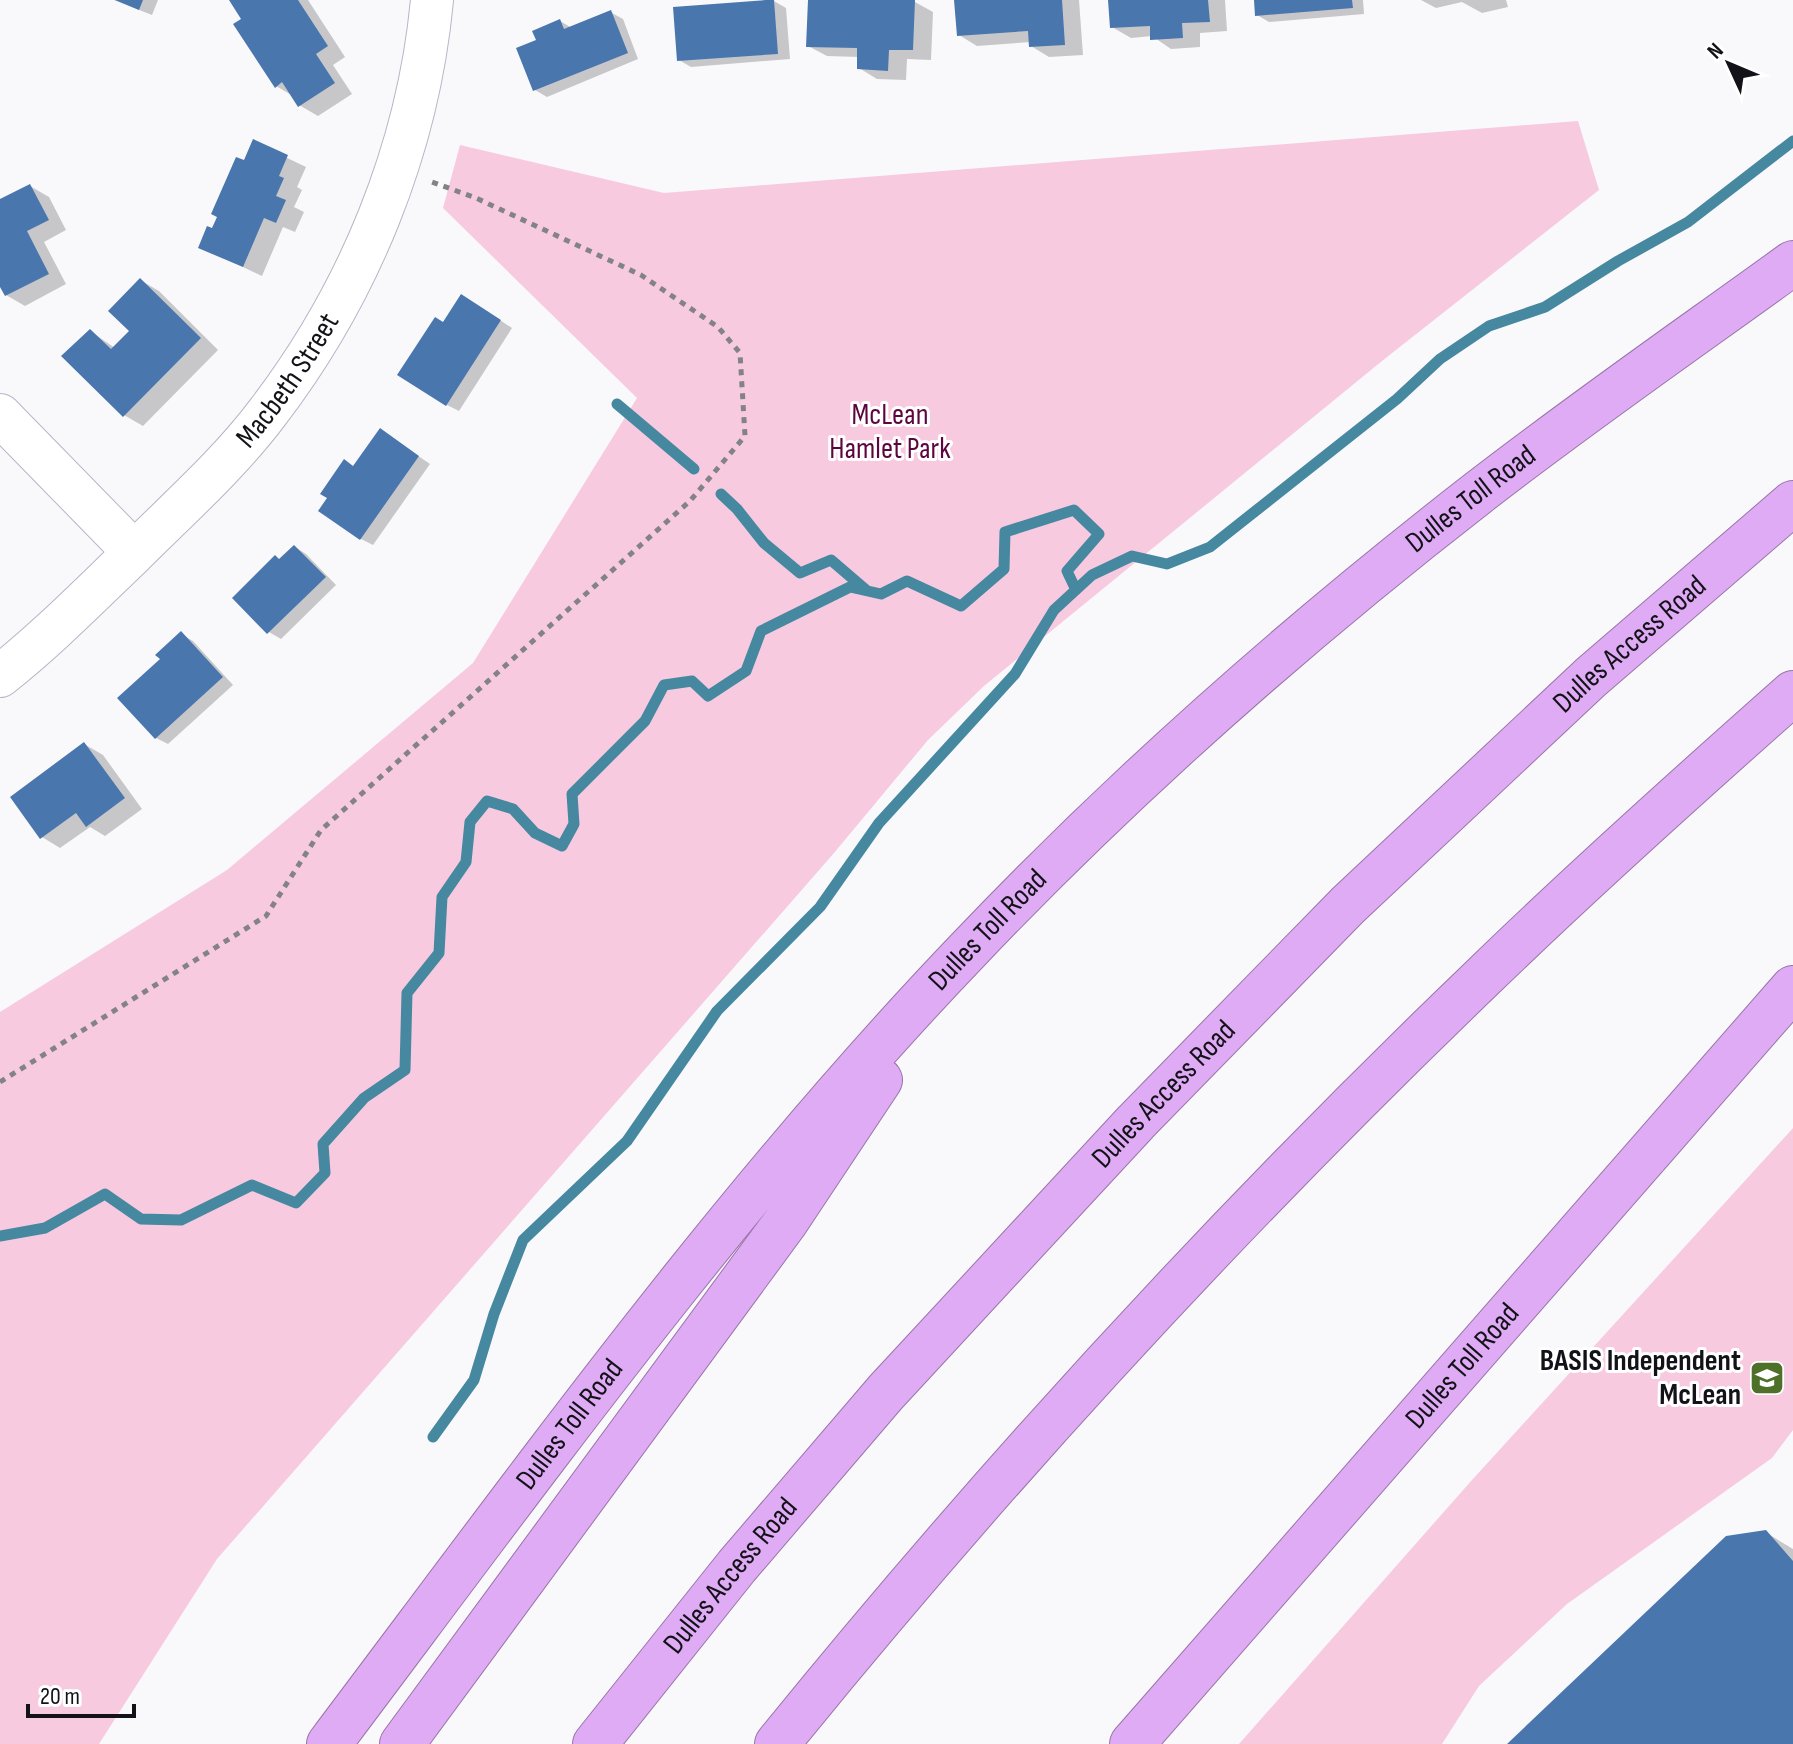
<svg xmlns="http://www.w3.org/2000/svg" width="1793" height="1744" viewBox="0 0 1793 1744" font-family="'Sofia Sans Condensed',sans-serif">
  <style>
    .green { fill: #f7cae0 }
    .shadow { fill: #0003 }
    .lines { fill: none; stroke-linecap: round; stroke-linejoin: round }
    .stream { stroke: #4688a0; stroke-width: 11 }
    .building { fill: #4a76ae }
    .minor-casing { stroke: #b5b6c7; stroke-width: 44 }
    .highway-casing { stroke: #9875a8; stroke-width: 46 }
    .path { stroke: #838387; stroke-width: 5; stroke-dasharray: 6 6; stroke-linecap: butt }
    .minor { stroke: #fff; stroke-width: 42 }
    .highway { stroke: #e0abf5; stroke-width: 44 }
    .labels { text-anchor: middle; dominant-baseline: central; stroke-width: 6; stroke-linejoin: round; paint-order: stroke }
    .street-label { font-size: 30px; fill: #121218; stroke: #fff }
    .park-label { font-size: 30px; fill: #5d053f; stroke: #fff }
    .poi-label { font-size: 30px; font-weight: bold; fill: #121218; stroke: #fff; text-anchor: end }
  </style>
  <rect width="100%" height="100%" fill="#f9f9fc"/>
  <path class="green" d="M1578 121 1599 190 1382 361 984 686 928 740 834 853 217 1559 99 1744H0V1012L227 870 473 663 637 398 443 208 460 145 664 193Z
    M1793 1128V1430L1772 1458 1567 1604 1479 1686 1442 1744H1239L1472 1480Z"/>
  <path class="shadow" d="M114 0H158L152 15Z
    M235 0H308L345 57 333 65 352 94 318 116 299 105 293 96 276 86Z
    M810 0 915 2 933 12 931 60 907 59 906 80 877 79 859 68V57L827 56 808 46Z
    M956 0H1079L1083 55 1049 57 1031 46V42L977 46 959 35Z
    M1110 0H1225L1227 31 1200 33V47L1171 49 1152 36 1131 38 1112 27Z
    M1256 0H1363L1364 14 1269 22 1257 15Z
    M1421 0H1506L1508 7 1482 13 1462 2 1436 8Z
    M774 1 786 8 790 59 691 67 679 60Z
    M610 12 623 19 638 59 547 97 535 90 538 41 560 21 572 28Z
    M254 142 306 167 297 187 302 190 294 207 304 212 295 232 283 227 262 276 201 247 213 230Z
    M30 186 49 197 66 230 44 242 66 284 25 306 6 295 0 282V201Z
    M140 280 159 291 218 350 143 426 124 415 90 331 115 348 132 331Z
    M474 303 512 328 459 411 447 405 444 324Z
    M392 438 430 464 373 545 361 539 355 467Z
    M295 547 306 554 336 585 281 639 269 632 234 598Z
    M181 634 193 641 233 685 168 744 156 738 163 659Z
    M84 744 103 755 142 809 105 836 90 827 60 848 42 837Z
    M1765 1532 1793 1549V1744H1510Z"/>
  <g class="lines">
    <path class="stream" d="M617 404 694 469
      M721 494 737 509 764 543 800 573 831 560 866 590
      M0 1236 45 1228 105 1194 141 1219 181 1220 252 1185 296 1203 325 1173 323 1144 364 1098 405 1070 407 993 439 953 442 897 466 862 470 822 487 801 513 809 535 833 562 846 574 824 572 794 645 721 664 685 692 681 708 696 746 671 761 631 850 587 881 594 907 581 961 606 1004 569 1005 532 1074 510 1099 534 1067 571 1076 590
      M433 1437 474 1380 494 1314 523 1240 627 1141 717 1011 820 907 879 823 1015 674 1054 610 1092 575 1132 556 1167 564 1210 547 1397 399 1440 359 1489 326 1545 307 1618 261 1688 222 1793 141"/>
  </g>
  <path class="building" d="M115 0H143L139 10Z
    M229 0H298L328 46 316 54 335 83 298 107 282 82 275 88 233 24 241 19Z
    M766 0H774L778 54 677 61 673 7Z
    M808 0H915L913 50H889L888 71 857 69V48L806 47Z
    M954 0H1062L1065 45 1029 47 1028 31 957 36Z
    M1108 0H1208L1210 22 1182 23 1183 38 1150 40V26L1110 28Z
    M1254 0H1352L1353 8 1255 16Z
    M611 10 628 53 533 91 516 48 536 40 532 31 560 19 564 29Z
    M253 139 288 155 279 176 284 178 276 196 286 200 276 223 264 218 243 267 198 248 207 226 212 228 217 217 211 214 236 157 244 160Z
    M30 184 49 220 27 231 49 274 5 296 0 287V199Z
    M140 278 201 338 123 417 61 356 90 329 111 349 129 331 108 311Z
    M461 294 501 320 446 406 397 375 435 317 443 322Z
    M380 428 419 456 360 540 318 511 327 498 320 494 344 459 353 466Z
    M294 545 326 577 267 634 232 598 275 555 279 559Z
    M181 631 223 677 155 739 117 698 160 659 155 655Z
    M84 742 125 798 86 827 76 813 40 839 10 797Z
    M1766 1530 1793 1561V1744H1507L1726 1536Z"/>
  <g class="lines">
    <g class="minor-casing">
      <g id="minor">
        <path d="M0 415 134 552"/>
        <path id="s1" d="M0 676C48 638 90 595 134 553 180 507 229 464 268 412 359 293 418 149 432 0"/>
      </g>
    </g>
    <g class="highway-casing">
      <g id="highway">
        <path id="s2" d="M329 1744C534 1472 733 1195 969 949 1126 784 1299 632 1478 493 1581 413 1688 339 1793 263"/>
        <path d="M402 1744 785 1223 880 1080"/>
        <path id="s3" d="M595 1744 737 1566 886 1392 1136 1122 1348 905 1591 677 1793 503"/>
        <path d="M777 1744C996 1474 1233 1217 1484 976 1584 879 1689 785 1793 693"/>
        <path id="s4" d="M1132 1744 1793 988"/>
      </g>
    </g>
    <path class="path" d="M0 1082 266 916 321 830 690 501 745 436 740 353 718 327 641 275 476 198 432 182"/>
    <use href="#minor" class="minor"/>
    <use href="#highway" class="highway"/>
  </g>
  <defs>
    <g id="school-square" transform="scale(1.8)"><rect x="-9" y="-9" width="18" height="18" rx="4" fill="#4e7028" stroke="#fff"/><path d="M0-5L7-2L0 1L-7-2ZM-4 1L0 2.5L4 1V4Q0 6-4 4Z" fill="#fff"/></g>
  </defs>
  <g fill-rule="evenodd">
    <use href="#school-square" x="1767" y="1378"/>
  </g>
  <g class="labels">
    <g class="street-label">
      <text stroke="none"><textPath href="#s1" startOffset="414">Macbeth Street</textPath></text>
      <text stroke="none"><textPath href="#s2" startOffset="1696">Dulles Toll Road</textPath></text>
      <text stroke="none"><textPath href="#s3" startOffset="1512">Dulles Access Road</textPath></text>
      <text stroke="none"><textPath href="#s2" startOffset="1048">Dulles Toll Road</textPath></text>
      <text stroke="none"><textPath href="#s3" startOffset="864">Dulles Access Road</textPath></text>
      <text stroke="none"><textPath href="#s4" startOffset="502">Dulles Toll Road</textPath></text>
      <text stroke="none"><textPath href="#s2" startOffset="400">Dulles Toll Road</textPath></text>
      <text stroke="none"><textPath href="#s3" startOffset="216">Dulles Access Road</textPath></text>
    </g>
    <g class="park-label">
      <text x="890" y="415">McLean<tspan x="890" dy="34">Hamlet Park</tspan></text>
    </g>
    <g class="poi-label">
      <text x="1741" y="1361">BASIS Independent<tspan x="1741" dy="34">McLean</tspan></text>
    </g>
  </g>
  <g transform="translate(1729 64) rotate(314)" stroke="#ffffff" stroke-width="6" paint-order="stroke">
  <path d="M0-6L14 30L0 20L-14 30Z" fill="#121218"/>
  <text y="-12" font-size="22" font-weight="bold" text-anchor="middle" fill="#121218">N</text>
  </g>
  <path d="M28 1704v12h106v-12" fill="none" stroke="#121218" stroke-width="4"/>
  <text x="40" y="1704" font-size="24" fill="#121218" stroke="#ffffff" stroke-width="6" paint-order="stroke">20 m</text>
</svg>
